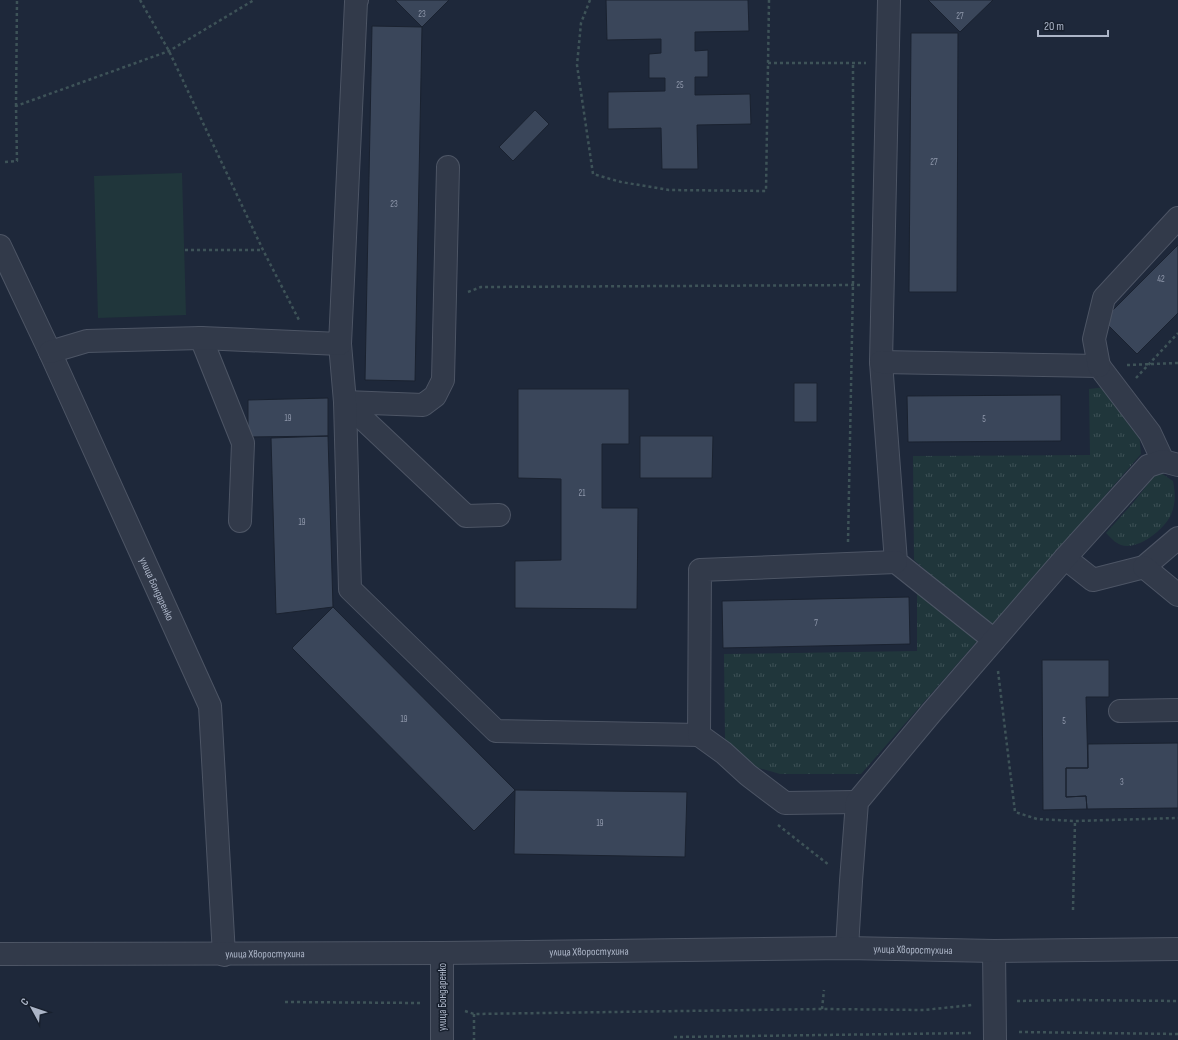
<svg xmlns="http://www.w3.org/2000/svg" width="1178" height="1040" viewBox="0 0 1178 1040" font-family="'Sofia Sans Condensed',sans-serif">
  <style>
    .grass { fill: url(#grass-tufts) }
    .pitch { fill: #20363b }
    .building { fill: #3a465a; stroke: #1a2230 }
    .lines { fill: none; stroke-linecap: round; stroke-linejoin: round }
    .minor-casing { stroke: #4d5565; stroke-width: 24 }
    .path { stroke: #3e5358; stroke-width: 2.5; stroke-dasharray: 3 3; stroke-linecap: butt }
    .minor { stroke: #323a4a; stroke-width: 22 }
    .labels { text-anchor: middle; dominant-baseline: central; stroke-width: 3; stroke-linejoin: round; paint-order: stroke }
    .number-label { font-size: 9px; fill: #9099ac }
    .street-label { font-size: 11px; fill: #acb5c7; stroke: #18202e }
  </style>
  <defs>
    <pattern id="grass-tufts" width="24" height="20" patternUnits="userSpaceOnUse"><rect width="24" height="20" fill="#20363b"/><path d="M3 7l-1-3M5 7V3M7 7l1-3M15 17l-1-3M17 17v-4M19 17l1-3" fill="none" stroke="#3e5156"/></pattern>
  </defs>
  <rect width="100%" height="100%" fill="#1e283a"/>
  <path class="grass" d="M1106 387 1139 432 1141 454 991 627 914 560 913 456 1090 455 1089 389Z
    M1158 471 1173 481C1175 492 1176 501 1172 512 1167 528 1138 551 1121 545 1115 543 1110 537 1106 533L1133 503Z
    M917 590 979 639 861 774H780L752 766 725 740 724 654 917 651Z"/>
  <path class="pitch" d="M182 173 186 315 98 318 94 176Z"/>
  <path class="building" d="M395 0H449L422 27Z
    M606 0H748L749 31 695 32V51L708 50V77H695V95L750 94 751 124 697 125 698 169H662L661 128 608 129V92L665 91V78H649V54L661 53V39L607 40Z
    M928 0H993L960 32Z
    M372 26 422 27 415 381 365 380Z
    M911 33H958L957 292H909Z
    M535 110 549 124 513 161 499 147Z
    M1178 245V313L1137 354 1103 320Z
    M794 383H817V422H794Z
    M518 389H629V444H602V508H638L637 609 515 608V561L561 560V479L518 478Z
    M1061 395V441L908 442 907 396Z
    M328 398V436L248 437V400Z
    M328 436 333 607 276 614 271 438Z
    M640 436H713L712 478H640Z
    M909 597 910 644 723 648 722 601Z
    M333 607 515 790 474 831 292 648Z
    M1042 660H1109V697H1086L1088 768H1066V797L1086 796 1087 809 1043 810Z
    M1178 743V808L1087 809 1086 796 1066 797V768H1088V744Z
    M515 790 687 792 685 857 514 854Z"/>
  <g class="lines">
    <g class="minor-casing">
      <g id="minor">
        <path d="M889 0 881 362 896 562 994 640"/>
        <path d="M448 167 443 380 435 396 423 405 345 402 466 516 499 515"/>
        <path id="s1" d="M0 246 50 352 210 706 224 955"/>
        <path d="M201 338 243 443 240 521"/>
        <path d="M340 344 345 402 350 589 496 731 699 735"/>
        <path d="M50 352 87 341 201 338 340 344 356 2 357 0"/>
        <path d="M881 362 1099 366 1150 433 1163 461"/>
        <path d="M1099 366 1094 339 1104 298 1178 218"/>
        <path d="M1065 558 1093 580 1144 567 1178 538"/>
        <path d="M1144 567 1178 595"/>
        <path d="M1120 711 1178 710"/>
        <path d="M857 802 785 803 748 775 724 753 699 735 700 570 896 562"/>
        <path d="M847 948 851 881 857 802 931 713 1065 558 1148 466 1163 461 1178 465"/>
        <path d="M994 951 995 1040"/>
        <path d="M442 953V1040"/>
        <path id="s2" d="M0 954 442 953 847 948 994 951 1178 949"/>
      </g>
    </g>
    <path class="path" d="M140 0 169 51 263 250 299 320
      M590 0 581 23 577 65 593 174 621 182 669 190 766 191 769 0
      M768 63H866
      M16 106 17 0
      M5 162 17 161 16 106 169 51 254 0
      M185 250H263
      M468 292 481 287 860 285
      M1127 365 1178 363
      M1136 378 1178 333
      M848 542 853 285V63
      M998 671 1015 812 1037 819 1075 821 1178 818
      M778 825 829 865
      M1073 910 1075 821
      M1017 1001 1073 1000 1178 1001
      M285 1002 420 1003
      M822 1009 824 990
      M465 1011 474 1014 822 1009 924 1010 972 1005
      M474 1014V1040
      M1019 1032 1178 1034
      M674 1037 972 1033"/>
    <use href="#minor" class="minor"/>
  </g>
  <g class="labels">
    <g class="number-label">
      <text x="422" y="14">23</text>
      <text x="960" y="16">27</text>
      <text x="680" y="85">25</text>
      <text x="934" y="162">27</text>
      <text x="394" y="204">23</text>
      <text x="1161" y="279">42</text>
      <text x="288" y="418">19</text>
      <text x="984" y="419">5</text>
      <text x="582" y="493">21</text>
      <text x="302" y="522">19</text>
      <text x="816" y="623">7</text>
      <text x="404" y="719">19</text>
      <text x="1064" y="721">5</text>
      <text x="1122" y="782">3</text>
      <text x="600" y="823">19</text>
    </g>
    <g class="street-label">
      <text stroke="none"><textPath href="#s1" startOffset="377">улица Бондаренко</textPath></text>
      <text stroke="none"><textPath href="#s2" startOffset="913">улица Хворостухина</textPath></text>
      <text stroke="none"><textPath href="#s2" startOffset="589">улица Хворостухина</textPath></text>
      <text stroke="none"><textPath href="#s2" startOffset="265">улица Хворостухина</textPath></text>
      <text transform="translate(442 997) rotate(-90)">улица Бондаренко</text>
    </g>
  </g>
  <g transform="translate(32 1008) rotate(310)" stroke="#18202e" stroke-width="3" paint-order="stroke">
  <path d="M0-3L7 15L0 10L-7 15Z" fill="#acb5c7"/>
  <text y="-6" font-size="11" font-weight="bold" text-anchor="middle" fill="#acb5c7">С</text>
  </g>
  <path d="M1038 30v6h70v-6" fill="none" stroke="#acb5c7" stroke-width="2"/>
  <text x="1044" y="30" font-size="12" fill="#acb5c7" stroke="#18202e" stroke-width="3" paint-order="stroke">20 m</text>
</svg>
